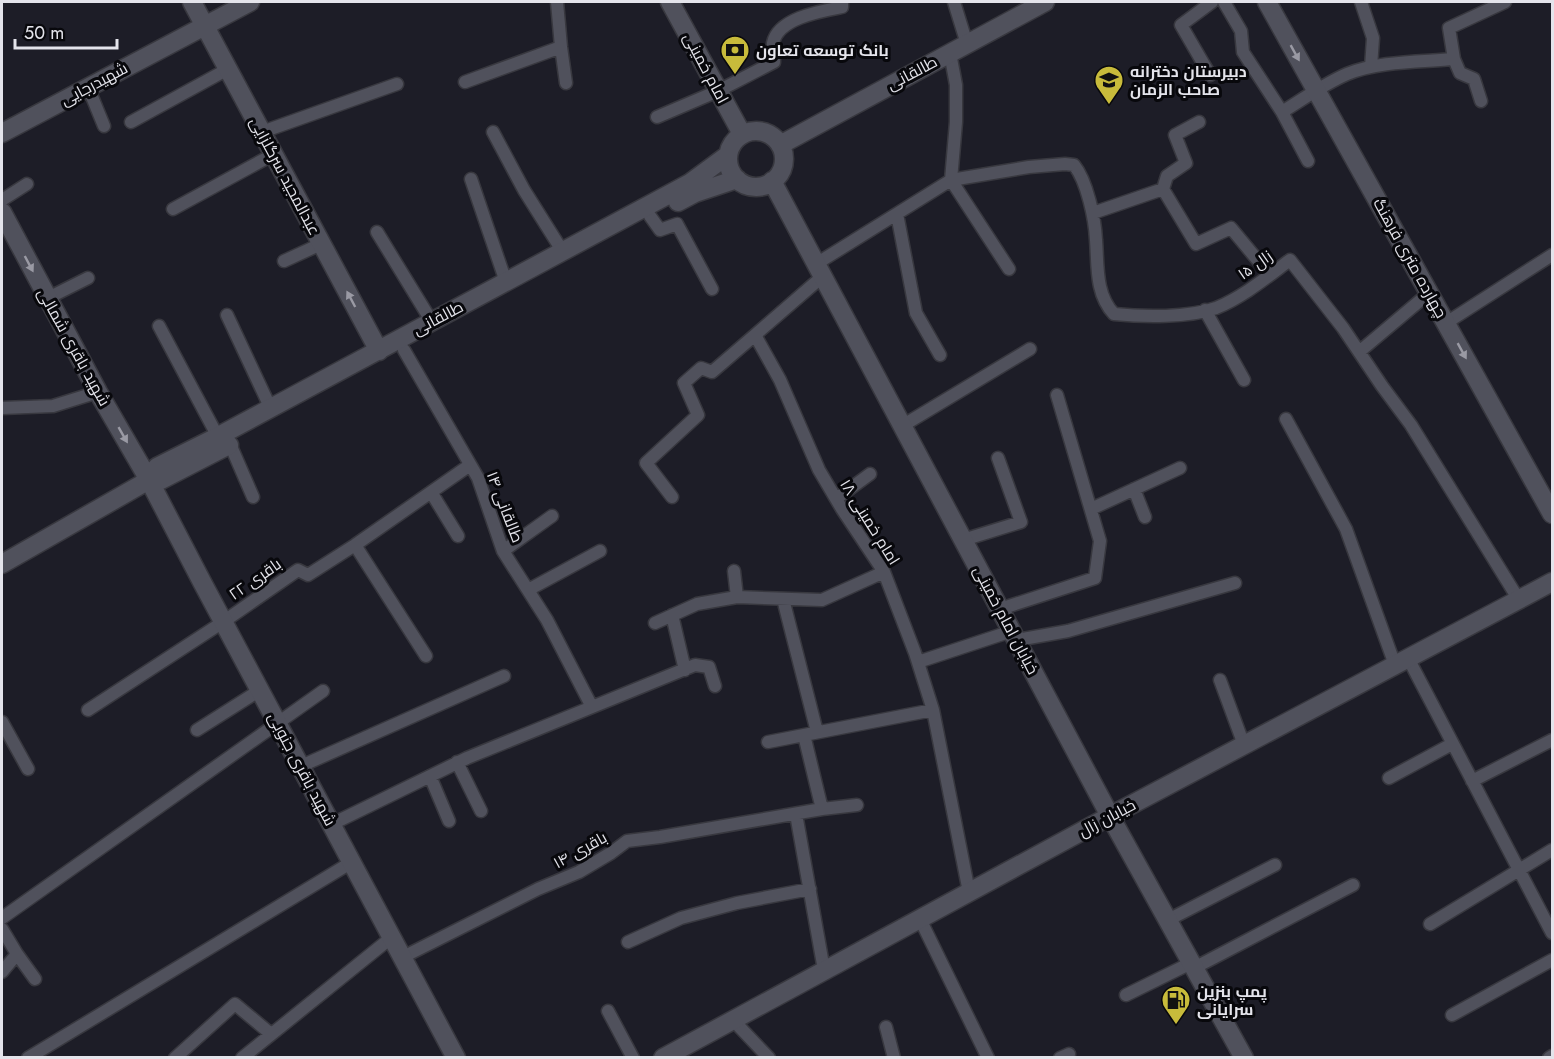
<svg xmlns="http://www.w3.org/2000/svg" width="1554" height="1059" viewBox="0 0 1554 1059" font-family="Jost,Cairo,sans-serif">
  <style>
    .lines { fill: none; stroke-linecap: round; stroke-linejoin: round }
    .street-casing { stroke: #38383f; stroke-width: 15 }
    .secondary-casing { stroke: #38383f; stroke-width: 21 }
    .street { stroke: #50515c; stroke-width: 12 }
    .secondary { stroke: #50515c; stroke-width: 18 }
    .oneway { fill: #9a9aa4 }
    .labels { text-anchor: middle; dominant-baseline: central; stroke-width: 6; stroke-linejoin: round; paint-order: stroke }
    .poi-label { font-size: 16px; font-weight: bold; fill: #e4e4eb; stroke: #08080c; text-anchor: start }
    .street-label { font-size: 16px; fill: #e4e4eb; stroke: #08080c }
  </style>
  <rect width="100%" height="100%" fill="#1d1d27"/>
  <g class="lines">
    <g class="street-casing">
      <path id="street" d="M557 2 561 47 566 83
        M954 2 967 44
        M1224 2 1241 31 1243 52 1282 112 1308 161
        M1361 2 1373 38 1371 67
        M950 53 956 85V122L951 180
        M1454 59 1460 73 1474 79 1481 101
        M1210 75 1181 25 1212 2
        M465 82 561 47
        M88 87 104 126
        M1282 112C1303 99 1324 84 1347 74 1378 61 1420 62 1454 59L1449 28 1505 2
        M657 117 718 91 774 62C774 56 772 49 773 43 778 18 821 11 842 7V2
        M131 122 228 69
        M262 132 397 84
        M493 132 524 190 563 252
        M471 179 506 282
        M951 180 1009 269
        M1163 189 1167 176 1186 163 1175 135 1199 122
        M2 200 27 184
        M173 209 274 154
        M1093 213 1163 189 1196 244 1231 228 1270 275
        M897 214 916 313 940 355
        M650 216 660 230 677 224 712 289
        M377 232 432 322
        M284 261 321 244
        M816 264 951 180 1029 167 1065 164 1074 165C1087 181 1095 219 1096 240 1098 265 1095 294 1114 314 1143 317 1188 318 1216 308 1243 297 1267 277 1290 260L1343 328 1382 386 1411 425 1519 600
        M823 276 755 335 780 380 819 470 842 509 884 572 915 653 933 710 969 892
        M48 298 88 278
        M1205 310 1244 380
        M227 315 271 409
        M1446 323 1552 255
        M159 326 218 437
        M404 350 478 478 503 551 547 620 592 707
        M1359 352 1429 293
        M2 408 53 406 98 392
        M1286 419 1346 529 1395 665
        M902 426 1030 349
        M230 444 253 497
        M1134 489 1145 517
        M431 492 458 536
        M672 497 646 463 698 415 684 383 701 368 712 372 755 335
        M836 499 870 474
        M1091 509 1180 468
        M963 540 1021 522 998 458
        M355 545 426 656
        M503 551 552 516
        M734 571 737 597
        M528 590 600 551
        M783 599 817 732
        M1000 609 1095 578 1100 541 1057 395
        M672 615 685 670
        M655 623 697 604 737 597 822 600 884 572
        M1017 640 1068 631 1235 583
        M1408 658 1552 933
        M918 662 1012 631
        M1220 680 1244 745
        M88 710 223 622 298 570 308 575 355 545 470 465
        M2 722 28 769
        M197 730 260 690
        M768 742 804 735
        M457 762 481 811
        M301 766 504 676
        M430 776 449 821
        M1389 778 1452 744
        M1472 781 1552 740
        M822 809 804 735 933 710
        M796 814 824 970
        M332 824 467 758 695 665 709 667 715 686
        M2 918 323 691
        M920 919 988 1058
        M1168 920 1275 865
        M1430 924 1552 850
        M2 929 17 954 2 972
        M628 942 681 918 737 903 810 889
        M17 954 35 979
        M403 957 538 889 579 872 611 853 627 841 660 837 822 809 857 805
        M1194 968 1353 885
        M1126 995 1191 963
        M608 1011 633 1058
        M1452 1015 1552 960
        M733 1020 769 1058
        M886 1027 894 1058
        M28 1058 352 862
        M175 1058 235 1004 271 1034
        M242 1058 392 937
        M1060 1058 1069 1054
        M1549 1058 1552 1056"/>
    </g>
    <g class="secondary-casing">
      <path id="secondary" d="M192 2 379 351
        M670 2 742 134
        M1267 2 1552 514
        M728 159a28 28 0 1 1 56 0a28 28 0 1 1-56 0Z
        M2 133 250 2
        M780 145 1045 2
        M772 181 1110 816 1244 1058
        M678 202 695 193 737 179
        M2 212 98 392 149 480 202 582 456 1058
        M149 480H161L229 445
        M2 564 149 480 157 467 215 438 690 183 728 155
        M663 1058 1110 816 1552 582"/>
    </g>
    <use href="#street" class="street"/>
    <use href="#secondary" class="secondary"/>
  </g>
  <defs><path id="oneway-solid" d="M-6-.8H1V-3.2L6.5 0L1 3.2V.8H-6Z" transform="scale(1.5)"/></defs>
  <g class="oneway">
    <use href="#oneway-solid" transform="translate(1295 53) rotate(61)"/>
    <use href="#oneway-solid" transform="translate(29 264) rotate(62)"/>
    <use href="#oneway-solid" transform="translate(351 299) rotate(-118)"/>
    <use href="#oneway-solid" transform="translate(1462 351) rotate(61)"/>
    <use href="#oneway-solid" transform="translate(123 435) rotate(60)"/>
  </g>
  <defs>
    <g id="bank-pin" transform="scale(1.5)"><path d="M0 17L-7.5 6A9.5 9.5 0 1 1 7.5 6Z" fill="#c8bb3b" stroke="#08080c"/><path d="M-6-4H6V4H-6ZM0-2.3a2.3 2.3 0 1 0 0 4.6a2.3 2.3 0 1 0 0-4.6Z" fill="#111"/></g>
    <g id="school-pin" transform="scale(1.5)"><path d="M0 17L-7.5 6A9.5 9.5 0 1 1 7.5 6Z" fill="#c8bb3b" stroke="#08080c"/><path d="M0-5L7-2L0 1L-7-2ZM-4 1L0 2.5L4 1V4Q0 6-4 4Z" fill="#111"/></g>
    <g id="fuel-pin" transform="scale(1.5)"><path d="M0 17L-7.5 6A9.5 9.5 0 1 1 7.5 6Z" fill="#c8bb3b" stroke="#08080c"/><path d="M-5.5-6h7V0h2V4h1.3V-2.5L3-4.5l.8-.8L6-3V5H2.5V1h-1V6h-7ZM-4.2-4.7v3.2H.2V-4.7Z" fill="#111"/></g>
  </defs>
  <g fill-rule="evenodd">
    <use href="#bank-pin" x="735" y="50"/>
    <use href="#school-pin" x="1109" y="80"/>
    <use href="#fuel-pin" x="1176" y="1000"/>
  </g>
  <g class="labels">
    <g class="poi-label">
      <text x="756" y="50">بانک توسعه تعاون</text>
      <text x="1130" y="71">دبیرستان دخترانه<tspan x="1130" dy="18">صاحب الزمان</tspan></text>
      <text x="1197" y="991">پمپ بنزین<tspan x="1197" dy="18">سرایانی</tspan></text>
    </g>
    <g class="street-label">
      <text transform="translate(706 68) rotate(62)">امام خمینی</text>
      <text transform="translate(912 73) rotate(-28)">طالقانی</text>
      <text transform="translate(94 84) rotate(-28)">شهیدرجایی</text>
      <text transform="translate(285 176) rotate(62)">عبدالمجید سرگلزایی</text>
      <text transform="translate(1410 258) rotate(61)">چهارده متری فرهنگ</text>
      <text transform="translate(1255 265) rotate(-35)">زال ۱۵</text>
      <text transform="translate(438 318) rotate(-28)">طالقانی</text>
      <text transform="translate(74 347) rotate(61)">شهید باقری شمالی</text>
      <text transform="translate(505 507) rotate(69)">طالقانی ۱۴</text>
      <text transform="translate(870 522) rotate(58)">امام خمینی ۱۸</text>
      <text transform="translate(255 579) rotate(-35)">باقری ۲۲</text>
      <text transform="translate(1006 620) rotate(62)">خیابان امام خمینی</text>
      <text transform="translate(302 769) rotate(62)">شهید باقری جنوبی</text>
      <text transform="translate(1107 818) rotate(-28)">خیابان زال</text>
      <text transform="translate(580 850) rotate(-29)">باقری ۱۴</text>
    </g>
  </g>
  <rect width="1554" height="1059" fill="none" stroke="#e4e4eb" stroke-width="6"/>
  <path d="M15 39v9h102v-9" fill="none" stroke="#e4e4eb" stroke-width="3"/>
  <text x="24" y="39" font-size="18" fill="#e4e4eb" stroke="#08080c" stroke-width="4.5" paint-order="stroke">50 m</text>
</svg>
